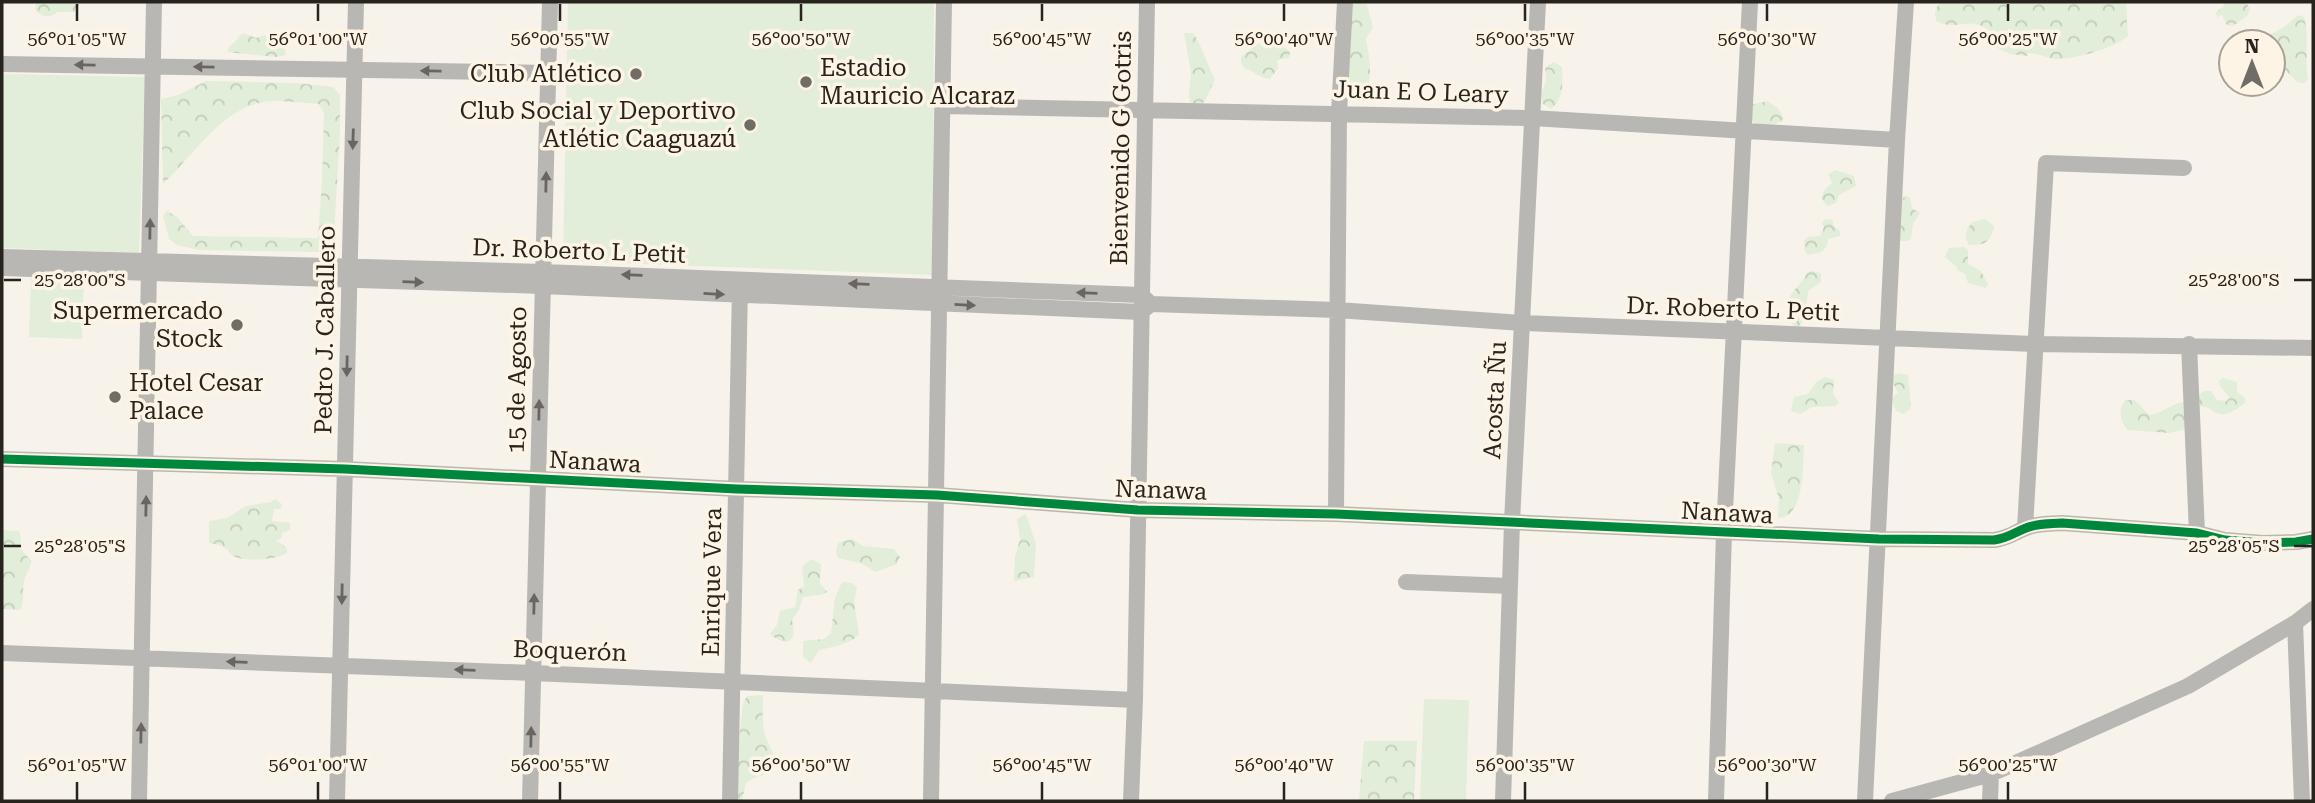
<svg xmlns="http://www.w3.org/2000/svg" width="2315" height="803" viewBox="0 0 2315 803" font-family="'Roboto Serif',serif">
  <style>
    .forest { fill: url(#forest-crowns) }
    .park { fill: #e2eed9 }
    .lines { fill: none; stroke-linecap: round; stroke-linejoin: round }
    .minor { stroke: #b9b7b4; stroke-width: 16 }
    .cycleway-casing { stroke: #fdf4e5; stroke-width: 13 }
    .cycleway { stroke: #00873e; stroke-width: 9 }
    .oneway { fill: #696662 }
    .ticks { fill: none; stroke: #27241e; stroke-width: 2.5 }
    .poi-dot { fill: #706c66; stroke: #fdf4e5; stroke-width: 2.5 }
    .labels { text-anchor: middle; dominant-baseline: central; stroke-width: 7; stroke-linejoin: round; paint-order: stroke }
    .poi-label { font-size: 24px; fill: #27241e; stroke: #fdf4e5; text-anchor: end }
    .street-label { font-size: 24px; fill: #27241e; stroke: #fdf4e5 }
    .ticks-label { font-size: 18px; text-anchor: middle; fill: #27241e; stroke: #fdf4e5; stroke-width: 7; stroke-linejoin: round; paint-order: stroke }
  </style>
  <defs>
    <pattern id="forest-crowns" width="20" height="18" patternUnits="userSpaceOnUse" patternTransform="scale(1.75)"><rect width="20" height="18" fill="#e2eed9"/><path d="M2 6a3 3 0 1 1 6 0M12 15a3 3 0 1 1 6 0" fill="none" stroke="#c2ccba"/></pattern>
  </defs>
  <rect width="100%" height="100%" fill="#f7f3eb"/>
  <path class="forest" d="M36 2H78L79 5 75 12H58C49 19 43 17 35 10Z
    M1349 2H1366L1373 27 1366 39C1370 60 1374 82 1362 101L1349 99 1342 91Z
    M1939 2H2126L2128 36C2115 48 2073 60 2055 59 2046 58 2038 53 2028 53V56L2010 54 1993 46V33C1966 13 1961 33 1936 21L1935 12Z
    M2225 2H2246L2250 9 2248 15 2233 26 2227 25 2222 15 2218 17 2215 13 2224 6Z
    M2298 15 2304 17C2310 38 2304 58 2308 79L2304 83 2297 82 2283 68 2273 64V42H2264L2268 36 2284 27Z
    M244 33 256 38 265 35 270 39 283 40 286 55 276 57 227 52C229 45 236 43 239 36Z
    M1184 33H1193C1202 45 1207 65 1215 79L1205 101 1198 106 1191 105 1189 97 1191 72Z
    M1259 43 1263 47C1272 45 1284 45 1290 52L1289 58 1277 60 1278 68 1270 79C1258 78 1255 71 1244 68L1241 62V57Z
    M1554 62 1562 67C1563 81 1564 100 1551 109L1543 104 1541 95 1546 81 1545 67Z
    M206 81 296 83 333 87 340 95V134L333 249 321 252 199 250 177 245 169 239 163 216 167 211 177 217 193 236 318 238 322 180 324 113 319 104C301 103 281 99 264 102 222 108 192 157 163 184L161 99 178 95Z
    M1767 101 1778 108 1784 119C1774 127 1759 128 1749 119L1750 105Z
    M1836 170 1854 176 1856 186 1839 195 1836 203 1827 206 1821 198 1825 189 1832 183 1828 174Z
    M1905 196 1910 197 1912 208 1920 213 1913 224 1911 238 1908 241H1899C1900 226 1902 214 1901 200Z
    M1825 219 1833 220V225L1840 231V236L1828 239 1827 246 1822 252 1808 255 1805 251 1804 241 1808 237 1820 236 1824 227 1822 223Z
    M1985 219 1994 226C1991 241 1986 246 1969 245 1964 236 1965 231 1972 222Z
    M1964 247 1968 250V264L1981 271 1988 284 1986 288 1968 283 1965 274 1957 270 1956 266 1945 257 1949 248Z
    M1812 271 1821 273V282L1808 291 1805 319 1799 326H1794C1775 300 1798 291 1807 273Z
    M1899 373 1908 375 1911 408 1904 414 1896 411 1891 399 1898 393 1890 377Z
    M1825 377 1834 380 1833 394 1839 402 1836 406 1812 407 1800 414 1791 411 1794 397 1808 394 1816 382Z
    M2223 378 2237 382V392L2245 398V403C2237 409 2227 417 2217 413 2209 410 2209 406 2200 407L2197 398 2203 391H2211L2217 400 2227 401 2229 397 2220 386 2219 381Z
    M2126 400H2135L2149 415C2164 413 2174 401 2187 402V429L2169 433 2128 430C2120 422 2117 409 2126 400Z
    M1775 443 1804 445C1803 464 1805 518 1778 518L1779 499 1771 473Z
    M275 499 282 504 281 509H274L272 521 290 523V530L282 533 281 539 276 540 287 548V553C277 560 244 562 233 556 230 554 228 550 225 548 221 545 214 544 209 543V521L227 518 246 506 271 502Z
    M1026 514 1036 544 1034 577 1014 581 1015 557 1020 539 1017 519Z
    M2 530 19 531 21 537 20 548 31 561C31 569 25 574 24 582 22 592 25 602 20 610L2 609Z
    M852 539 863 546 894 549 900 557 897 564 876 572 860 563 838 558 836 552 838 543Z
    M811 559 821 564 820 583 827 592 824 594 803 597 799 610 792 620C798 642 787 648 770 634L777 625 780 611 795 607 798 590 804 586 802 567Z
    M842 582 853 583 857 588 854 601 859 635C847 645 833 647 819 650L811 663 803 657V641L824 639 831 633 835 598Z
    M763 695C763 706 762 718 764 730 767 747 779 755 773 772L756 777 746 783 742 801H732L743 703 747 696Z
    M1364 741H1417L1414 801H1359Z"/>
  <path class="park" d="M568 2H934L933 275 563 261Z
    M2 74 145 77 139 253 2 248Z
    M31 278 84 280 82 339 29 337Z
    M1424 699 1469 700 1466 801H1420Z"/>
  <g class="lines">
    <path class="minor" d="M2 64 548 73
      M942 106 1532 118 1897 140
      M2 257 543 272 1141 295 1151 304
      M2 268 542 286 1141 312 1151 304 1337 310 1522 323 2036 344 2313 348
      M2189 344 2197 533
      M2 459 345 469 737 489 937 495 1138 510 1336 514 1879 539 1994 540C2009 538 2013 533 2026 528 2038 523 2050 524 2062 523L2197 533 2225 540 2263 543 2296 542 2313 539
      M1336 514 1339 113 1345 2
      M2025 528 2046 163 2184 168
      M1406 582 1510 586
      M2295 623 2302 801
      M2 653 533 673 1135 700
      M139 801 154 2
      M337 801 356 2
      M530 801 550 2
      M730 801 740 286
      M931 801 944 2
      M1131 801 1135 700 1147 2
      M1503 801 1512 522 1538 2
      M1716 801 1724 532 1750 2
      M1865 801 1897 140 1906 2
      M1892 801 1991 774 2188 686 2295 623 2313 609
      M1990 801 1991 774"/>
    <g class="cycleway-casing">
      <path id="cycleway" d="M2 459 345 469 737 489 937 495 1138 510 1336 514 1879 539 1994 540C2009 538 2013 533 2026 528 2038 523 2050 524 2062 523L2197 533 2225 540 2263 543 2296 542 2313 539"/>
    </g>
    <use href="#cycleway" class="cycleway"/>
  </g>
  <defs><path id="oneway-solid" d="M-6-.8H1V-3.2L6.5 0L1 3.2V.8H-6Z" transform="scale(1.75)"/></defs>
  <g class="oneway">
    <use href="#oneway-solid" transform="translate(85 65) rotate(-179)"/>
    <use href="#oneway-solid" transform="translate(204 67) rotate(-179)"/>
    <use href="#oneway-solid" transform="translate(431 71) rotate(-179)"/>
    <use href="#oneway-solid" transform="translate(353 139) rotate(92)"/>
    <use href="#oneway-solid" transform="translate(546 182) rotate(-89)"/>
    <use href="#oneway-solid" transform="translate(150 229) rotate(-89)"/>
    <use href="#oneway-solid" transform="translate(632 275) rotate(-178)"/>
    <use href="#oneway-solid" transform="translate(413 282) rotate(2)"/>
    <use href="#oneway-solid" transform="translate(859 284) rotate(-178)"/>
    <use href="#oneway-solid" transform="translate(1087 293) rotate(-178)"/>
    <use href="#oneway-solid" transform="translate(714 294) rotate(3)"/>
    <use href="#oneway-solid" transform="translate(965 305) rotate(3)"/>
    <use href="#oneway-solid" transform="translate(347 366) rotate(91)"/>
    <use href="#oneway-solid" transform="translate(539 410) rotate(-89)"/>
    <use href="#oneway-solid" transform="translate(146 506) rotate(-89)"/>
    <use href="#oneway-solid" transform="translate(342 594) rotate(91)"/>
    <use href="#oneway-solid" transform="translate(534 604) rotate(-89)"/>
    <use href="#oneway-solid" transform="translate(237 662) rotate(-178)"/>
    <use href="#oneway-solid" transform="translate(465 670) rotate(-178)"/>
    <use href="#oneway-solid" transform="translate(141 733) rotate(-89)"/>
    <use href="#oneway-solid" transform="translate(531 737) rotate(-89)"/>
  </g>
  <path class="ticks" d="M77 4V21M318 4V21M560 4V21M801 4V21M1042 4V21M1284 4V21M1525 4V21M1767 4V21M2008 4V21M4 280H21M2294 280H2312M4 546H21M2294 546H2312M77 782V800M318 782V800M560 782V800M801 782V800M1042 782V800M1284 782V800M1525 782V800M1767 782V800M2008 782V800"/>
  <g class="poi-dot">
    <circle cx="636" cy="74" r="7"/>
    <circle cx="806" cy="82" r="7"/>
    <circle cx="750" cy="125" r="7"/>
    <circle cx="237" cy="325" r="7"/>
    <circle cx="115" cy="397" r="7"/>
  </g>
  <g class="labels">
    <g class="poi-label">
      <text x="820" y="68" text-anchor="start">Estadio<tspan x="820" dy="28">Mauricio Alcaraz</tspan></text>
      <text x="622" y="74">Club Atlético</text>
      <text x="736" y="111">Club Social y Deportivo<tspan x="736" dy="28">Atlétic Caaguazú</tspan></text>
      <text x="223" y="311">Supermercado<tspan x="223" dy="28">Stock</tspan></text>
      <text x="129" y="383" text-anchor="start">Hotel Cesar<tspan x="129" dy="28">Palace</tspan></text>
    </g>
    <g class="street-label">
      <text transform="translate(1421 92) rotate(2)">Juan E O Leary</text>
      <text transform="translate(1121 148) rotate(-89)">Bienvenido G Gotris</text>
      <text transform="translate(579 251) rotate(2)">Dr. Roberto L Petit</text>
      <text transform="translate(1733 309) rotate(2)">Dr. Roberto L Petit</text>
      <text transform="translate(325 330) rotate(-89)">Pedro J. Caballero</text>
      <text transform="translate(517 380) rotate(-89)">15 de Agosto</text>
      <text transform="translate(1495 400) rotate(-87)">Acosta Ñu</text>
      <text transform="translate(595 462) rotate(3)">Nanawa</text>
      <text transform="translate(1161 490) rotate(2)">Nanawa</text>
      <text transform="translate(1727 513) rotate(3)">Nanawa</text>
      <text transform="translate(712 582) rotate(-89)">Enrique Vera</text>
      <text transform="translate(570 651) rotate(2)">Boquerón</text>
    </g>
  </g>
  <g class="ticks-label">
    <text x="77" y="45">56°01'05"W</text>
    <text x="318" y="45">56°01'00"W</text>
    <text x="560" y="45">56°00'55"W</text>
    <text x="801" y="45">56°00'50"W</text>
    <text x="1042" y="45">56°00'45"W</text>
    <text x="1284" y="45">56°00'40"W</text>
    <text x="1525" y="45">56°00'35"W</text>
    <text x="1767" y="45">56°00'30"W</text>
    <text x="2008" y="45">56°00'25"W</text>
    <text x="80" y="286">25°28'00"S</text>
    <text x="2234" y="286">25°28'00"S</text>
    <text x="80" y="552">25°28'05"S</text>
    <text x="2234" y="552">25°28'05"S</text>
    <text x="77" y="771">56°01'05"W</text>
    <text x="318" y="771">56°01'00"W</text>
    <text x="560" y="771">56°00'55"W</text>
    <text x="801" y="771">56°00'50"W</text>
    <text x="1042" y="771">56°00'45"W</text>
    <text x="1284" y="771">56°00'40"W</text>
    <text x="1525" y="771">56°00'35"W</text>
    <text x="1767" y="771">56°00'30"W</text>
    <text x="2008" y="771">56°00'25"W</text>
  </g>
  <rect width="2315" height="803" fill="none" stroke="#27241e" stroke-width="7"/>
  <g transform="translate(2252 63)"><circle r="33" fill="#fdf4e5" stroke="#a7a195" stroke-width="2"/>
  <path d="M0-5L12 26L0 18L-12 26Z" fill="#706c66"/>
  <text y="-10" font-size="19" font-weight="bold" text-anchor="middle" fill="#27241e">N</text>
  </g>
</svg>
